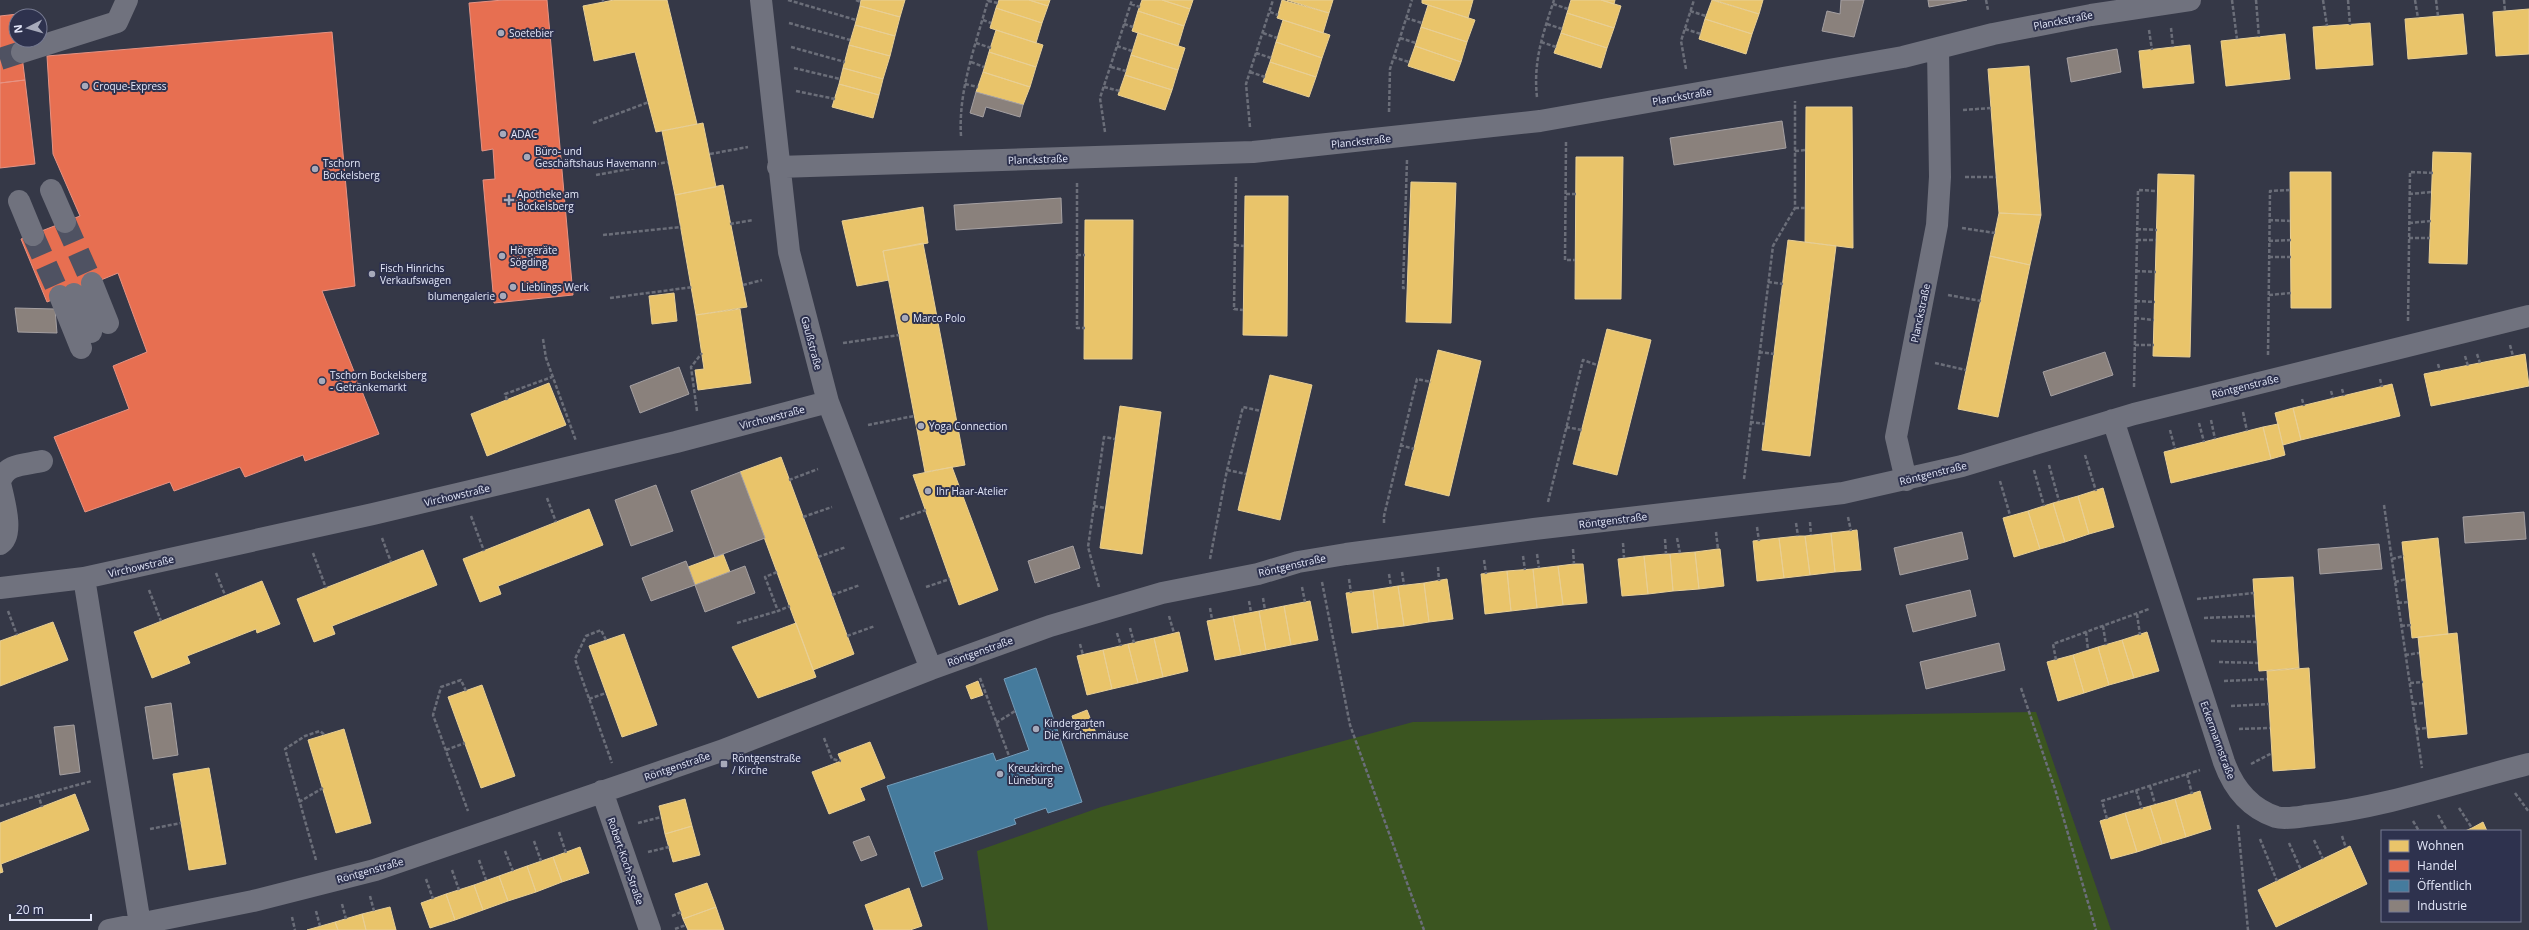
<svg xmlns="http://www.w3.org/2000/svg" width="2529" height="930" viewBox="0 0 2529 930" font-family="'Open Sans',sans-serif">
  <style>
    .green { fill: #3b5520 }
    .homes { fill: #e9c46a; stroke: #e8cf95 }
    .shops { fill: #e76f51; stroke: #e69384 }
    .public { fill: #457b9d; stroke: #759cb9 }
    .industry { fill: #8a817c; stroke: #a5a0a2 }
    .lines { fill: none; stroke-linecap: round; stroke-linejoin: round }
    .minor-tunnel { stroke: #4f5262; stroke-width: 22; stroke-dasharray: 22 11; stroke-linecap: butt }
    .path { stroke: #6b6e79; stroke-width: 2.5; stroke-dasharray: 4 2; stroke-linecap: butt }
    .minor { stroke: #70727e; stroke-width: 22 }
    .poi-dot { fill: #a7aabb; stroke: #2e324e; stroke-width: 1.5 }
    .labels { text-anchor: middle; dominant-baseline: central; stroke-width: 4; stroke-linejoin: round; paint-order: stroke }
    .street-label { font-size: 10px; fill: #e4e8fa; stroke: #2e324e }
    .poi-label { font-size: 10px; fill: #e4e8fa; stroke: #2e324e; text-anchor: start }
  </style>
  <rect width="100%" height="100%" fill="#353847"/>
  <path class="green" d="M2036 712 2111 930H988L977 851 1101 807 1413 722Z"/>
  <path class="homes" d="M614 0H667L697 124 656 132 635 52 594 61 583 6Z
    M861 0H905L900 17 860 6Z
    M999 0H1029L1048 6 1042 23 996 8Z
    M1029 0H1050L1048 6Z
    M1142 0H1162L1190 9 1184 26 1138 11Z
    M1162 0H1193L1190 9Z
    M1282 0 1329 13 1323 33 1277 18Z
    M1287 0H1333L1329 13Z
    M1422 0H1473L1468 18 1422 3Z
    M1571 0H1601L1621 6 1614 28 1567 13Z
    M1601 0H1615L1614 4Z
    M1712 0 1759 14 1752 34 1705 19Z
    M1714 0H1763L1759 14Z
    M1428 5 1475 20 1467 42 1421 27Z
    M860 6 900 17 895 36 855 25Z
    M996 8 1042 23 1036 43 990 28Z
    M2529 9V54L2496 56 2493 12Z
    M1138 11 1184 26 1178 46 1132 31Z
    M1567 13 1614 28 1607 48 1561 33Z
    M2463 14 2467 54 2408 59 2405 19Z
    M1705 19 1752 34 1746 54 1699 39Z
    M1283 20 1330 35 1322 58 1276 42Z
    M2370 23 2373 65 2316 69 2313 27Z
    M855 25 895 36 890 56 849 45Z
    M1421 27 1467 42 1461 62 1415 46Z
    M996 30 1043 45 1036 67 989 52Z
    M1138 33 1185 48 1178 70 1131 55Z
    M1561 33 1607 48 1601 68 1554 53Z
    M2285 34 2290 79 2226 86 2221 41Z
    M1276 42 1322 58 1316 77 1270 62Z
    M849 45 890 56 883 79 843 68Z
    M2190 45 2194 83 2143 88 2139 51Z
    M1415 46 1461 62 1454 81 1408 66Z
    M989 52 1036 67 1030 87 983 72Z
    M1131 55 1178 70 1172 90 1125 75Z
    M1270 62 1316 77 1309 97 1263 82Z
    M2029 66 2041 215 1999 213 1988 69Z
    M843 68 883 79 879 95 839 84Z
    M983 72 1030 87 1023 105 976 92Z
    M1125 75 1172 90 1165 110 1118 95Z
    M839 84 879 95 873 118 832 107Z
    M1806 107H1852L1853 248 1805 242Z
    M703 123 716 187 675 195 662 131Z
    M2433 152 2471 153 2467 264 2429 263Z
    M1576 157H1623L1621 299H1575Z
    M2290 172H2331V308H2291Z
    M2158 174 2194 175 2190 357 2153 356Z
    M1411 182 1456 183 1451 323 1406 322Z
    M723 185 747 307 696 315 675 195Z
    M1245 196H1288L1287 336 1243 335Z
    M923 207 928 243 883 251 889 280 857 286 842 221Z
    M1999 213 2041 215 2030 265 1990 256Z
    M1085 220H1133L1132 359H1084Z
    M1788 240 1836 246 1810 456 1762 450Z
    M923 243 965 465 925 472 883 251Z
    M1990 256 2030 265 1998 417 1958 409Z
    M674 293 677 321 652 324 649 296Z
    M740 309 751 383 698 390 695 370 704 369 696 315Z
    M1607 329 1651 340 1617 475 1573 464Z
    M1438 350 1481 361 1449 496 1405 485Z
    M2525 354 2529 386 2431 406 2424 374Z
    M1270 375 1312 385 1280 520 1238 510Z
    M549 383 566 425 487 456 471 414Z
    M2392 384 2400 416 2301 440 2293 408Z
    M1120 406 1161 412 1142 554 1100 548Z
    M2293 408 2301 440 2283 445 2275 413Z
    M2278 424 2285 455 2271 459 2263 427Z
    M2263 427 2271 459 2171 483 2164 452Z
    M781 457 854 654 813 670 740 472Z
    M952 467 998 590 959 605 913 475Z
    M2103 488 2114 527 2089 534 2078 496Z
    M2078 496 2089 534 2065 542 2053 503Z
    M2053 503 2065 542 2040 549 2028 511Z
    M589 509 603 545 498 586 501 594 480 602 463 559Z
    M2028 511 2040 549 2014 557 2003 518Z
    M1857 530 1861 570 1835 572 1831 533Z
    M1831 533 1835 572 1810 575 1805 536Z
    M1798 536H1805L1810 575 1784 578 1779 538Z
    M1779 538 1784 578 1757 581 1753 541Z
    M2438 538 2448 634 2412 638 2402 542Z
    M1718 549H1720L1724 586 1699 589 1695 552Z
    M423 550 437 585 332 626 335 634 314 642 297 599Z
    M1695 552 1699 589 1673 591 1670 554Z
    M723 554 730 572 695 585 688 567Z
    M1666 554H1670L1673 591 1648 594 1644 556Z
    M1644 556 1648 594 1622 596 1618 559Z
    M1574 564H1583L1587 603 1563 605 1558 566Z
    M1558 566 1563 605 1537 608 1533 569Z
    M1533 569 1537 608 1511 611 1507 571Z
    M1507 571 1511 611 1485 614 1481 574Z
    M2293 577 2299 668 2259 671 2253 579Z
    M1447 579 1453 619 1429 622 1424 583Z
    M262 581 280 624 257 633 256 629 187 656 190 663 152 678 134 632Z
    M1424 583 1429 622 1404 626 1398 586Z
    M1398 586 1404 626 1378 629 1373 590Z
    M1373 590 1378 629 1352 633 1346 593Z
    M1310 601 1318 640 1291 645 1284 606Z
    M1284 606 1291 645 1266 650 1259 611Z
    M1259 611 1266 650 1241 655 1233 616Z
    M1233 616 1241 655 1215 660 1207 621Z
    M53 622 68 660 0 686V641Z
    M796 623 816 677 758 698 732 647Z
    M1179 632 1188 671 1163 677 1154 638Z
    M2147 632 2159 671 2134 678 2122 640Z
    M2457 633 2467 734 2428 738 2418 637Z
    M624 634 657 725 622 737 589 646Z
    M1154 638 1163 677 1138 683 1128 644Z
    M2122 640 2134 678 2109 685 2098 647Z
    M1128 644 1138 683 1112 689 1103 650Z
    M2098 647 2109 685 2084 693 2073 655Z
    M1103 650 1112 689 1087 695 1077 656Z
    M2073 655 2084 693 2058 701 2047 662Z
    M2309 668 2315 768 2273 771 2267 671Z
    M978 681 983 695 971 699 966 686Z
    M482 685 515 776 481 788 448 697Z
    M1087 710 1096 733 1080 739 1072 716Z
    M344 729 371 823 336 833 308 740Z
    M870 742 885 778 860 788 865 800 829 814 812 772 841 761 838 754Z
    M209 768 226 864 189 870 173 774Z
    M2200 791 2211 829 2186 837 2175 799Z
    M75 794 89 830 1 864 3 872 0 873V823Z
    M685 799 692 826 665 834 659 806Z
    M2175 799 2186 837 2162 844 2150 806Z
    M2150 806 2162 844 2137 852 2125 813Z
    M2125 813 2137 852 2111 859 2100 821Z
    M2483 822 2487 831H2465L2472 828Z
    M692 826 700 855 673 862 665 834Z
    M2350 846 2367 884 2276 927 2258 890Z
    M580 847 589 873 562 882 553 857Z
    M553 857 562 882 536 892 527 866Z
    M527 866 536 892 508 901 499 876Z
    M499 876 508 901 483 910 474 885Z
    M707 883 716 907 683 919 675 894Z
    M474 885 483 910 455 920 446 894Z
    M909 888 922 926 910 930H874L865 905Z
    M446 894 455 920 430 928 421 903Z
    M390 907 396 930H366L362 914Z
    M716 907 724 930H688L683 919Z
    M362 914 366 930H338L335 922Z
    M335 922 338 930H307Z"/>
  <path class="shops" d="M503 0H547L573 295 494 303 483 180 495 179 493 149 482 151 469 3Z
    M18 14 16 40H20L25 80 0 83V16Z
    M332 32 355 286 322 291 379 434 305 461 303 455 245 477 240 467 174 491 170 482 85 512 54 437 129 409 113 366 147 352 118 273 47 302 21 239 80 216 53 154 47 56Z
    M25 80 35 164 0 168V83Z"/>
  <path class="public" d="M1036 668 1082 802 1048 813 1046 808 1014 819 1016 824 934 852 943 879 922 887 887 786 993 753 996 761 1029 750 1004 679Z"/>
  <path class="industry" d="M1841 0H1864L1854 37 1822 31 1827 11 1840 14Z
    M1928 0H1967L1929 7Z
    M2117 49 2121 72 2071 82 2067 58Z
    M976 92 1023 105 1020 117 986 107 983 117 970 113Z
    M1782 121 1786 148 1674 165 1670 138Z
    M1061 198 1062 223 956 230 954 205Z
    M15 308 55 309 57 333 18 332Z
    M2105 352 2113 375 2051 396 2043 372Z
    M679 367 689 394 640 413 630 386Z
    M740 472 765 538 715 557 691 491Z
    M656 485 673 531 631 546 615 500Z
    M2524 512 2526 539 2465 543 2463 517Z
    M1962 532 1968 559 1900 575 1894 548Z
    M2379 544 2382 569 2320 574 2318 549Z
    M1073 546 1080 568 1035 583 1028 561Z
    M686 561 695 585 651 601 642 578Z
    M745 566 755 593 705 612 695 585Z
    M1970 590 1976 616 1913 632 1906 605Z
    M1999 643 2005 670 1926 689 1920 662Z
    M171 703 178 755 153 759 145 707Z
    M74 725 80 772 60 775 54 727Z
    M869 836 877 855 861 861 853 842Z"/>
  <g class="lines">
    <path class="minor-tunnel" d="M0 59 22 52
      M65 222 92 283
      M33 235 60 296"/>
    <path class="path" d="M603 0V2
      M788 0 856 20
      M856 0 861 2
      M1986 0 1988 10
      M2232 0 2237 39
      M2256 0 2259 37
      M2323 0 2327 26
      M2348 0 2350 25
      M2415 0 2418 18
      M2436 0 2438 16
      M2504 0 2505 11
      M988 1 998 3
      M1131 4 1140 7
      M1553 4 1568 9
      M1690 11 1706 16
      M1270 12 1278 15
      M1406 18 1422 23
      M983 20 991 23
      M789 23 850 40
      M1124 24 1133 27
      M1547 24 1562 29
      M2171 28 2173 47
      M1685 29 1701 34
      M2149 30 2152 50
      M1263 33 1277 38
      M1400 38 1416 43
      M1541 42 1556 47
      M976 43 991 48
      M1117 46 1132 51
      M791 47 845 62
      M1256 53 1271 58
      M1393 57 1409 62
      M971 62 984 67
      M1111 67 1126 71
      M794 68 840 79
      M1686 69 1681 41 1694 0
      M1250 72 1265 77
      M965 84 978 87
      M1104 87 1120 91
      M796 91 835 99
      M1537 97C1533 61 1543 34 1554 0
      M1963 110 1991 108
      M1389 112 1390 69 1412 0
      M593 123 649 102
      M1250 127 1246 84 1273 0
      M1105 132 1100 98 1132 0
      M961 136C958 90 976 44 988 0
      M1566 142 1565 260H1575
      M1795 151 1806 150
      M710 154 748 147
      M1407 160 1403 288H1407
      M596 175 668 162
      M1236 177 1234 309 1243 310
      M1965 177H1996
      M1077 183V328H1085
      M1566 194H1576
      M2409 194 2432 192
      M1795 208H1806
      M2269 220 2290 221
      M2409 223 2431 221
      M730 224 753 220
      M1962 228 1995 233
      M2137 229 2157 230
      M603 235 681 227
      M2409 238H2430
      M2137 240H2156
      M2269 241 2291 240
      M1235 245 1244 246
      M1077 255H1085
      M2269 257H2291
      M2136 271 2156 272
      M1768 282 1783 284
      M743 285 762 280
      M1948 295 1981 301
      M2269 295 2291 293
      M610 298 693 287
      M2136 301 2155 302
      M2135 318 2154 320
      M2408 321 2410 172 2433 173
      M543 339 546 358 576 441
      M843 343 899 335
      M2135 345H2154
      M2510 345 2513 356
      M1759 352 1774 354
      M2477 354 2480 363
      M2268 355 2270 191 2290 190
      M2465 356 2468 366
      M1935 363 1966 370
      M2438 364 2440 371
      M2380 379 2382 387
      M2134 387 2138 190 2157 191
      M2342 389 2344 396
      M2331 391 2333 398
      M2302 399 2304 406
      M507 400 505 394 552 377
      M697 411 691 367 702 353
      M2243 412 2247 431
      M2211 420 2215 439
      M1750 422 1765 424
      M2199 423 2204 442
      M868 425 914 416
      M1566 427 1582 430
      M2170 430 2175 449
      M1400 445 1414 449
      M2085 455 2096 491
      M2049 465 2059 501
      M1227 470 1246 474
      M2034 470 2044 506
      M1744 479 1773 246 1795 208V101
      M789 480 818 469
      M2000 481 2010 515
      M547 498 556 522
      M1548 502 1583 360 1597 365
      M2384 505 2422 768
      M1094 506 1105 508
      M471 516 484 551
      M803 517 832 507
      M1848 517 1851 531
      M900 519 926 510
      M1810 522 1811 535
      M1384 523V516L1417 379 1431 382
      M1796 523 1798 536
      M1757 527 1759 541
      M1716 532 1718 549
      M382 538 391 562
      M1677 538 1680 553
      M1665 539 1666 554
      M1623 543 1624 558
      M1573 549 1574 564
      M313 553 326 588
      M1537 554 1539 568
      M1523 556 1525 570
      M818 557 846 547
      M1210 559 1227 470 1243 407 1261 411
      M2392 559 2404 556
      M1484 560 1486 574
      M1438 567 1439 581
      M777 572 765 577 778 611 790 606
      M1402 572 1404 585
      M216 573 225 595
      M1389 574 1391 587
      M1349 579 1351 593
      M1322 582 1350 725 1424 930
      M2395 582 2406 579
      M926 587 950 579
      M1099 587 1088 547 1104 437 1115 439
      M1302 587 1305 602
      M149 590 161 621
      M832 595 860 585
      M1263 598 1265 610
      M2197 599 2254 593
      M1249 601 1251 612
      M2398 603 2408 602
      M1210 608 1212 619
      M8 611 17 635
      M2137 614 2140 635
      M1169 616 1174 633
      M2204 618 2255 616
      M737 623 778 611
      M2103 626 2106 645
      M2401 626 2411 625
      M1130 628 1134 643
      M2086 632 2088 650
      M1117 633 1121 646
      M847 636 875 626
      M606 640 601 630 586 636 575 659 612 763
      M2211 641 2257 642
      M1080 644 1083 655
      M2405 655 2419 653
      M2056 660 2053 644 2149 609
      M2219 662 2258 663
      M980 678 1009 756
      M2224 681 2267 679
      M2410 683 2423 682
      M2021 688 2055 789 2096 930
      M466 691 461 680 441 687 433 715 468 811
      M589 699 606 693
      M2413 704 2424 703
      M2231 706 2269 704
      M996 723 1015 711
      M2239 729 2270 728
      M2416 729 2427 728
      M824 738 832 759 841 761
      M446 750 465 743
      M2251 764 2272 753
      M2187 774 2192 794
      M2150 786 2155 804
      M2136 790 2142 809
      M2515 793 2529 812
      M38 794 42 807
      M299 802 323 788
      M0 806 92 781
      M2459 808 2472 828
      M2438 815 2447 831
      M2107 819 2102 801 2200 770
      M2413 821 2419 831
      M638 823 661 817
      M2238 825 2248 930
      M150 829 181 823
      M559 832 566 853
      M2342 836 2346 848
      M2260 839 2277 881
      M2314 840 2323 859
      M534 841 541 861
      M2289 843 2301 870
      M505 851 513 871
      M648 852 669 847
      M316 860 285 749 305 736 320 731 325 735
      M479 860 486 880
      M452 870 459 890
      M426 879 433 899
      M370 896 374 911
      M342 904 346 919
      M316 911 320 926
      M672 916 681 912
      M292 917 295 930
      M675 929 686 925"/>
    <path class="minor" d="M761 0 789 252 828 402 931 669
      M22 52 117 22 127 0
      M778 167 1253 152 1540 121 1903 57 1993 34 2091 15 2190 0
      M51 190 65 222
      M19 201 33 235
      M92 283 108 323
      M74 294 91 332
      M60 296 81 348
      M2113 420 2224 762C2233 787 2249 808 2276 817 2286 820 2302 816 2313 815 2386 807 2457 782 2529 764
      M1906 480 1896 437 1937 225 1940 177 1938 49
      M0 482C6 463 25 465 42 461
      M0 483C3 498 15 535 0 544
      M84 578 140 924
      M0 588 84 578 373 514 676 442 828 402
      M602 791 650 930
      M109 930 253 901 375 870 721 751 931 669 1050 626 1162 593 1258 574 1298 562 1346 554 1534 529 1843 493 1962 466 2134 414 2529 316"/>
  </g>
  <g class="poi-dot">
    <circle cx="501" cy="33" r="4"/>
    <circle cx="85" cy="86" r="4"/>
    <circle cx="503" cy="134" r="4"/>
    <circle cx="527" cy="157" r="4"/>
    <circle cx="315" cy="169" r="4"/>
    <path d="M507 194h4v4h4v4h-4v4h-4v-4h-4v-4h4z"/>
    <circle cx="502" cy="256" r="4"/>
    <circle cx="372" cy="274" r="4"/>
    <circle cx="513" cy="287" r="4"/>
    <circle cx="503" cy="296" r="4"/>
    <circle cx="905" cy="318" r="4"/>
    <circle cx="322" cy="381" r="4"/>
    <circle cx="921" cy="426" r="4"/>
    <circle cx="928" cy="491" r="4"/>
    <circle cx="1036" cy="729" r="4"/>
    <rect x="720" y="760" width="8" height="8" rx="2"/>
    <circle cx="1000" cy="774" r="4"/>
  </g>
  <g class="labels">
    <g class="street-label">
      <text transform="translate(2063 20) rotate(-11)">Planckstraße</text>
      <text transform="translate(1682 96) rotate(-10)">Planckstraße</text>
      <text transform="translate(1361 141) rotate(-6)">Planckstraße</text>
      <text transform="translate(1038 159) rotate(-2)">Planckstraße</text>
      <text transform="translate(1920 313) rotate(-78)">Planckstraße</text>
      <text transform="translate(812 343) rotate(75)">Gaußstraße</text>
      <text transform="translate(2245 386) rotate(-14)">Röntgenstraße</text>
      <text transform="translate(772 417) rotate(-15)">Virchowstraße</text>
      <text transform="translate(1933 473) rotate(-14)">Röntgenstraße</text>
      <text transform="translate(457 495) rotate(-13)">Virchowstraße</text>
      <text transform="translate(1613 520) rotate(-7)">Röntgenstraße</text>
      <text transform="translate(1292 565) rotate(-13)">Röntgenstraße</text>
      <text transform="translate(141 566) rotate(-13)">Virchowstraße</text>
      <text transform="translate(980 651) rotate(-20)">Röntgenstraße</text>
      <text transform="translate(2218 740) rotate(70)">Eckermannstraße</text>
      <text transform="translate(677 766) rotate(-19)">Röntgenstraße</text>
      <text transform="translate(626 861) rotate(71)">Robert-Koch-Straße</text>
      <text transform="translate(370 870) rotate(-16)">Röntgenstraße</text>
    </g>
    <g class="poi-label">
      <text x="509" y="33">Soetebier</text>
      <text x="93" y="86">Croque-Express</text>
      <text x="511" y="134">ADAC</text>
      <text x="535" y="151">Büro- und<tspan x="535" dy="12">Geschäftshaus Havemann</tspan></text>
      <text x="323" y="163">Tschorn<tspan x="323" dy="12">Bockelsberg</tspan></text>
      <text x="517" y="194">Apotheke am<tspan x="517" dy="12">Bockelsberg</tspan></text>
      <text x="510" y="250">Hörgeräte<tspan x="510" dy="12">Sögding</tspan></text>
      <text x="380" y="268">Fisch Hinrichs<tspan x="380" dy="12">Verkaufswagen</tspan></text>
      <text x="521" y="287">Lieblings Werk</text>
      <text x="495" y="296" text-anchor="end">blumengalerie</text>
      <text x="913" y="318">Marco Polo</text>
      <text x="330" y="375">Tschorn Bockelsberg<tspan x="330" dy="12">- Getränkemarkt</tspan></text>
      <text x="929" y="426">Yoga Connection</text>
      <text x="936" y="491">Ihr Haar-Atelier</text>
      <text x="1044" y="723">Kindergarten<tspan x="1044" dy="12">Die Kirchenmäuse</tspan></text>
      <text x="732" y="758">Röntgenstraße<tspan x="732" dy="12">/ Kirche</tspan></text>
      <text x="1008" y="768">Kreuzkirche<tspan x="1008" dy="12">Lüneburg</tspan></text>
    </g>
  </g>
  <rect x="2381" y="830" width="140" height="92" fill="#2e324e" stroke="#777b93"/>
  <rect x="2389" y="840" width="20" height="12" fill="#e9c46a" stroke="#777b93"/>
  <text x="2417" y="850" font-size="12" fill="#e4e8fa">Wohnen</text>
  <rect x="2389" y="860" width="20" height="12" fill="#e76f51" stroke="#777b93"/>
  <text x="2417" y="870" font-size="12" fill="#e4e8fa">Handel</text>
  <rect x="2389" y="880" width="20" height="12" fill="#457b9d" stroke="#777b93"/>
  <text x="2417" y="890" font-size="12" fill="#e4e8fa">Öffentlich</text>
  <rect x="2389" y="900" width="20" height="12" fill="#8a817c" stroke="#777b93"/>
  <text x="2417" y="910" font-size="12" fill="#e4e8fa">Industrie</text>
  <g transform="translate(28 28) rotate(264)"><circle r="19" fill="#2e324e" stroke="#777b93"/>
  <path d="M0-3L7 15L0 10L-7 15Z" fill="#a7aabb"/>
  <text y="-6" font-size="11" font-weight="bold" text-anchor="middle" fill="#e4e8fa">N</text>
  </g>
  <path d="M10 914v6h81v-6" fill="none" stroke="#e4e8fa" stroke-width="2"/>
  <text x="16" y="914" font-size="12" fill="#e4e8fa" stroke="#2e324e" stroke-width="3" paint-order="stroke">20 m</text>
</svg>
